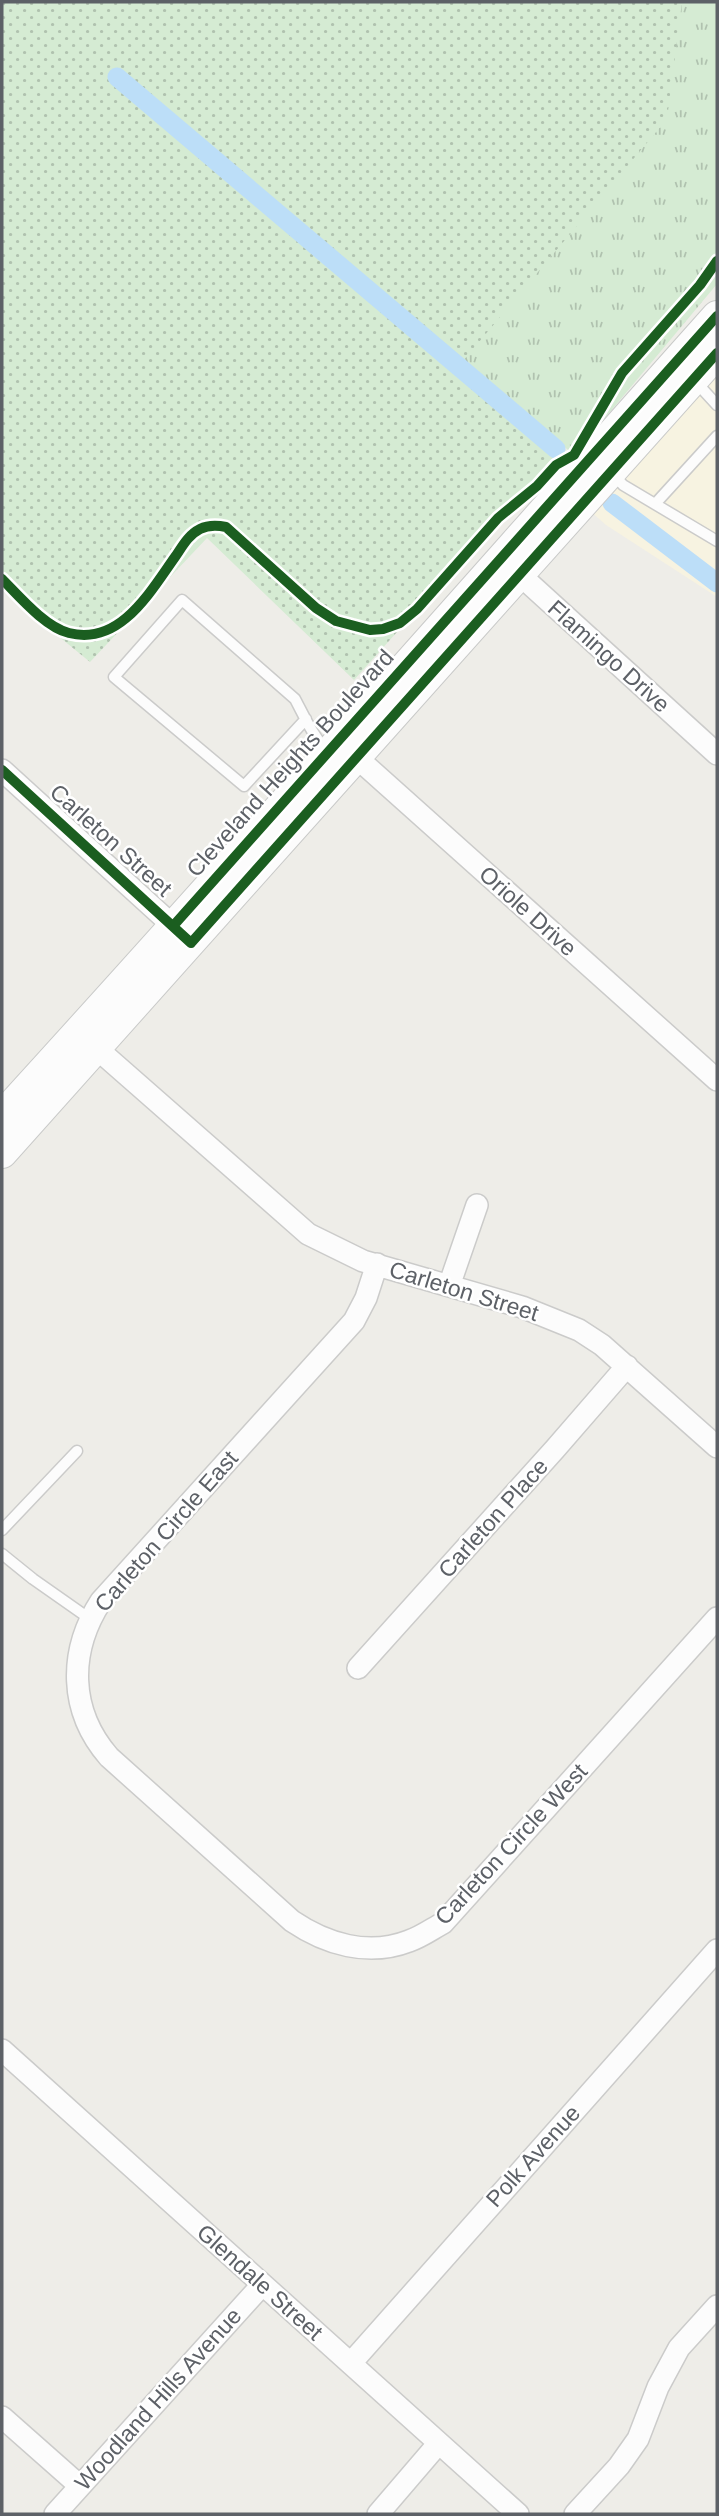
<svg xmlns="http://www.w3.org/2000/svg" width="719" height="2516" viewBox="0 0 719 2516" font-family="Arial,sans-serif">
  <style>
    .commercial { fill: #f7f3e1 }
    .grass { fill: url(#grass-dots) }
    .park { fill: url(#park-tufts) }
    .lines { fill: none; stroke-linecap: round; stroke-linejoin: round }
    .canal { stroke: #bcdef8; stroke-width: 19 }
    .lane-casing { stroke: #cbcbca; stroke-width: 13 }
    .street-casing { stroke: #cbcbca; stroke-width: 24 }
    .secondary-casing { stroke: #c9cac9; stroke-width: 32 }
    .lane { stroke: #fcfcfc; stroke-width: 10 }
    .street { stroke: #fcfcfc; stroke-width: 21 }
    .secondary { stroke: #fcfcfc; stroke-width: 30 }
    .cycleway-casing { stroke: #fff; stroke-width: 15 }
    .cycleway { stroke: #1b5e20; stroke-width: 10 }
    .labels { text-anchor: middle; dominant-baseline: central; stroke-width: 5; stroke-linejoin: round; paint-order: stroke }
    .street-label { font-size: 23px; fill: #5d6167; stroke: #fff }
  </style>
  <defs>
    <pattern id="grass-dots" width="8" height="8" patternUnits="userSpaceOnUse" patternTransform="scale(1.75)"><rect width="8" height="8" fill="#d5ebd3"/><path d="M2 2h.1M6 6h.1" fill="none" stroke="#b0c2af" stroke-width="1.8" stroke-linecap="round"/></pattern>
    <pattern id="park-tufts" width="24" height="20" patternUnits="userSpaceOnUse" patternTransform="scale(1.75)"><rect width="24" height="20" fill="#d5ebd3"/><path d="M3 7l-1-3M5 7V3M7 7l1-3M15 17l-1-3M17 17v-4M19 17l1-3" fill="none" stroke="#b0c2af"/></pattern>
  </defs>
  <rect width="100%" height="100%" fill="#eeede8"/>
  <path class="commercial" d="M717 366V597L606 525 589 510Z"/>
  <path class="grass" d="M2 2H717V275L354 680 207 538 90 662 2 590Z"/>
  <path class="park" d="M682 2H717V284L574 455 463 361 667 119Z"/>
  <g class="lines">
    <path class="canal" d="M117 77 556 449
      M612 503 717 583"/>
    <g class="lane-casing">
      <path id="lane" d="M695 381 717 405
        M613 474 623 485 717 541
        M655 504 717 436
        M306 719 244 786 114 677 182 600 295 699C305 718 313 736 327 751
        M2 1530 77 1451
        M2 1554 33 1579 90 1619"/>
    </g>
    <g class="street-casing">
      <path id="street" d="M509 565 717 754
        M346 748 717 1080
        M2 770 182 934
        M86 1039 308 1234 363 1261 522 1307 579 1330 602 1345 717 1447
        M377 1264 366 1298 354 1321 101 1601C68 1652 69 1711 109 1757L292 1921C326 1944 368 1957 409 1941 421 1937 432 1929 443 1923L717 1618
        M449 1286 477 1205
        M358 1668 555 1449 627 1366
        M2 2050 518 2514
        M351 2363 717 1950
        M2 2417 80 2486
        M55 2514 262 2285
        M378 2514 438 2444
        M575 2514 619 2466 638 2439 658 2387 679 2348 717 2306"/>
    </g>
    <g class="secondary-casing">
      <path id="secondary" d="M2 1116C243 852 479 583 717 316
        M2 1153C240 886 479 620 717 353"/>
    </g>
    <use href="#lane" class="lane"/>
    <use href="#street" class="street"/>
    <use href="#secondary" class="secondary"/>
    <g class="cycleway-casing">
      <path id="cycleway" d="M2 579C19 596 45 627 69 633 120 646 150 592 175 557 182 547 188 535 200 529 208 525 216 525 226 527L316 608 336 621 370 630 383 629 400 623 417 609 498 518 537 486 556 465 574 455 622 373 700 285 717 261
        M2 770 191 943 717 353
        M174 925 717 316"/>
    </g>
    <use href="#cycleway" class="cycleway"/>
  </g>
  <g class="labels">
    <g class="street-label">
      <text transform="translate(609 656) rotate(42)">Flamingo Drive</text>
      <text transform="translate(290 763) rotate(-48)">Cleveland Heights Boulevard</text>
      <text transform="translate(111 840) rotate(42)">Carleton Street</text>
      <text transform="translate(528 911) rotate(42)">Oriole Drive</text>
      <text transform="translate(464 1291) rotate(17)">Carleton Street</text>
      <text transform="translate(493 1518) rotate(-48)">Carleton Place</text>
      <text transform="translate(166 1531) rotate(-49)">Carleton Circle East</text>
      <text transform="translate(511 1844) rotate(-47)">Carleton Circle West</text>
      <text transform="translate(533 2156) rotate(-48)">Polk Avenue</text>
      <text transform="translate(260 2282) rotate(42)">Glendale Street</text>
      <text transform="translate(158 2399) rotate(-48)">Woodland Hills Avenue</text>
    </g>
  </g>
  <rect width="719" height="2516" fill="none" stroke="#5d6167" stroke-width="7"/>
</svg>
